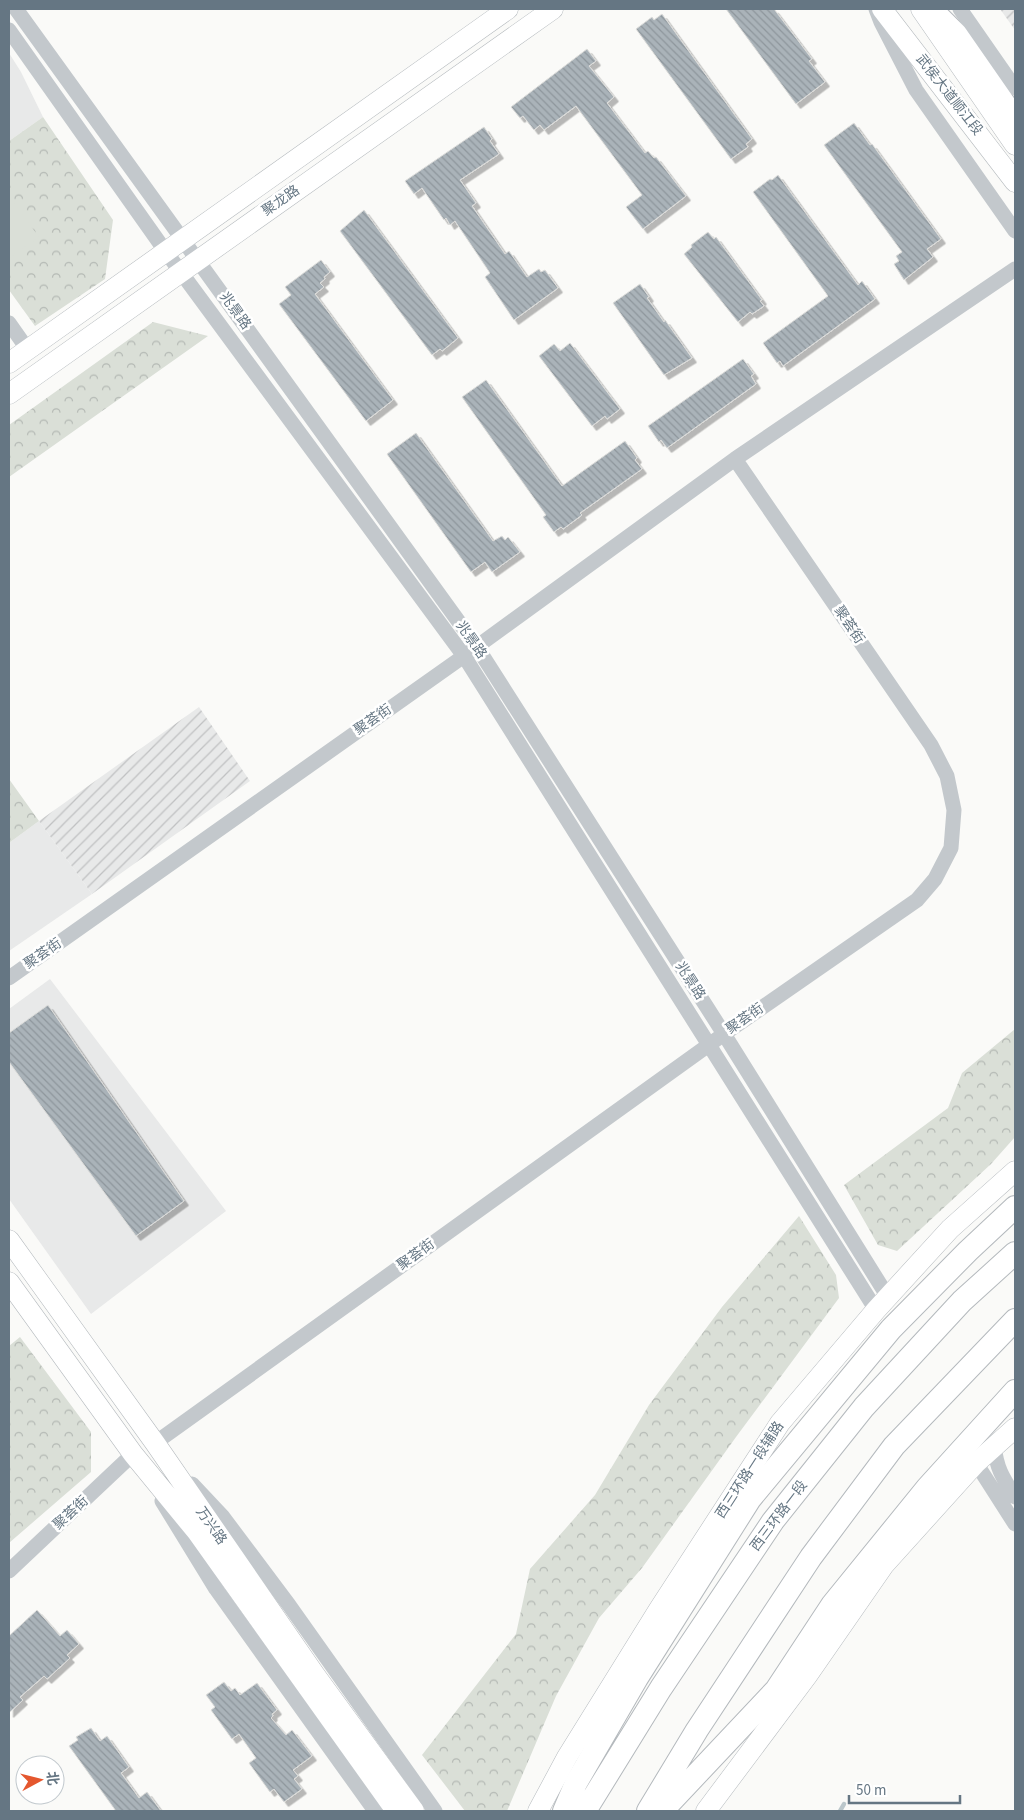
<svg xmlns="http://www.w3.org/2000/svg" width="1024" height="1820" viewBox="0 0 1024 1820" font-family="'Source Sans 3','Noto Sans SC',sans-serif">
  <style>
    .built { fill: #e8e9e9 }
    .industrial { fill: url(#industrial-furrows) }
    .forest { fill: url(#forest-crowns) }
    .pitch { fill: #dadfd7 }
    .lines { fill: none; stroke-linecap: round; stroke-linejoin: round }
    .stream { stroke: #bbc7cb; stroke-width: 4.5 }
    .building { fill: url(#building-back-hatch); stroke: #dcdcda; filter: url(#shadow) }
    .major-casing { stroke: #b5babe; stroke-width: 21 }
    .highway-casing { stroke: #b4b9bd; stroke-width: 24 }
    .minor { stroke: #c3c8cc; stroke-width: 15 }
    .major { stroke: #fff; stroke-width: 20 }
    .highway { stroke: #fff; stroke-width: 22 }
    .labels { text-anchor: middle; dominant-baseline: central; stroke-width: 5; stroke-linejoin: round; paint-order: stroke }
    .street-label { font-size: 14px; fill: #657683; stroke: #fff }
  </style>
  <defs>
    <pattern id="industrial-furrows" width="10" height="10" patternUnits="userSpaceOnUse" patternTransform="scale(1.25)"><rect width="10" height="10" fill="#e8e9e9"/><path d="M-1 1l2-2M0 10L10 0M9 11l2-2" fill="none" stroke="#c0c1c2"/></pattern>
    <pattern id="forest-crowns" width="20" height="18" patternUnits="userSpaceOnUse" patternTransform="scale(1.25)"><rect width="20" height="18" fill="#dadfd7"/><path d="M2 6a3 3 0 1 1 6 0M12 15a3 3 0 1 1 6 0" fill="none" stroke="#b4b9b4"/></pattern>
    <pattern id="building-back-hatch" width="6" height="6" patternUnits="userSpaceOnUse" patternTransform="scale(1.25)"><rect width="6" height="6" fill="#aab3b9"/><path d="M-1 5l2 2M0 0l6 6M5-1l2 2" fill="none" stroke="#8e969c"/></pattern>
    <filter id="shadow"><feDropShadow dx="4.5" dy="4.5" stdDeviation="0" flood-color="#0004"/></filter>
  </defs>
  <rect width="100%" height="100%" fill="#fafaf8"/>
  <path class="built" d="M9 53 21 72 43 117 9 141Z
    M39 821 92 894 9 951V843Z
    M50 979 226 1211 91 1314 9 1199V1009Z"/>
  <path class="industrial" d="M1000 9H1015V30Z
    M199 707 250 781 92 894 39 821Z"/>
  <path class="forest" d="M43 117 113 220 105 279 35 326 9 290V141Z
    M153 322 208 336 9 477V425Z
    M9 779 39 821 9 843Z
    M1015 1029V1137L991 1164 897 1251 878 1245 844 1185 948 1108 962 1073Z
    M799 1216 836 1275 839 1298 736 1437 642 1568 599 1618 556 1696 507 1811H465L422 1755 516 1634 530 1569 595 1495 649 1405 722 1307Z
    M20 1337 91 1432V1472L9 1543V1346Z"/>
  <path class="pitch" d="M9 196 39 237 9 258V195Z"/>
  <g class="lines">
    <path class="stream" d="M840 1811 844 1804"/>
  </g>
  <path class="building" d="M726 9H774L812 59 809 61 825 82 796 104Z
    M662 14 752 139 746 144 748 147 731 159 636 29 652 17 654 20Z
    M587 49 596 61 589 66 614 97 607 103 645 153 648 151 654 158 656 157 686 196 643 229 626 207 642 195 576 106 544 130 540 125 534 130 523 116 520 118 511 107Z
    M854 123 870 145 872 144 941 239 927 249 933 257 904 280 894 264 899 261 896 256 902 252 824 145Z
    M484 127 492 139 490 141 499 154 460 180 476 203 472 206 505 254 509 251 527 277 539 269 541 272 545 270 558 288 514 320 485 277 490 273 455 221 450 225 446 218 444 220 422 188 414 194 405 181Z
    M778 175 858 285 862 281 875 299 783 366 780 361 777 363 763 343 828 296 753 192 770 179 772 180Z
    M364 210 458 338 442 351 440 349 432 355 340 231Z
    M708 232 714 239 716 237 762 300 760 301 764 306 752 314 750 312 738 322 684 254 692 247 691 245Z
    M321 260 330 272 324 277 325 279 320 283 324 287 315 294 393 400 366 421 279 304 291 295 285 287Z
    M640 284 649 297 647 298 664 322 665 320 692 358 664 375 613 303Z
    M570 343 620 409 607 419 605 416 592 426 539 356 554 344 560 351Z
    M743 359 754 374 751 376 756 384 667 448 661 440 659 442 648 426Z
    M486 380 562 486 625 441 637 458 635 460 642 469 580 513 582 515 563 529 561 527 554 532 543 517 546 515 462 397Z
    M416 433 493 541 502 536 505 540 508 537 520 552 492 572 485 562 471 572 387 454Z
    M48 1005 184 1201 136 1236 9 1062V1033Z
    M37 1610 60 1636 67 1630 79 1644 67 1655 70 1658 47 1679 44 1676 20 1697 23 1700 9 1713V1636Z
    M224 1682 231 1691 235 1688 240 1695 257 1683 277 1710 272 1714 273 1716 271 1718 286 1735 292 1730 312 1756 293 1770 298 1776 294 1779 302 1789 284 1802 274 1789 270 1792 249 1763 256 1758 239 1734 232 1739 211 1710 215 1707 206 1695Z
    M91 1728 100 1741 107 1736 129 1767 121 1773 139 1798 147 1792 161 1811H116L69 1746 78 1740 76 1737Z"/>
  <g class="lines">
    <g class="major-casing">
      <path id="major" d="M882 9 1015 182
        M921 9 1015 145
        M9 363 508 9
        M9 394 553 9
        M9 1240 155 1443 315 1675 414 1811
        M9 1282 133 1454 197 1532 396 1811
        M538 1811 567 1757 659 1609 780 1423 876 1310 950 1229 1015 1171
        M706 1811 807 1676 884 1565 976 1463 1015 1428"/>
    </g>
    <g class="highway-casing">
      <path id="highway" d="M931 9 956 34 1015 119
        M564 1811 576 1783 637 1678 750 1499 891 1329 968 1251 1015 1207
        M585 1811 661 1688 773 1521 864 1407 962 1301 1015 1253
        M648 1811 697 1730 811 1557 894 1446 1015 1320
        M662 1811 776 1690 832 1605 927 1488 1015 1391"/>
    </g>
    <path class="minor" d="M16 9 477 647 724 1034 888 1297
      M876 9 881 22 916 90 1015 231
      M960 9 1015 88
      M9 30 166 252 464 656 876 1310
      M9 323 28 350
      M9 978 464 656 735 459 1015 269
      M994 1446C997 1470 1003 1478 1015 1497
      M161 1451 155 1443 724 1034 917 900 935 879 951 848 954 810 947 776 931 745 735 459
      M976 1463 1015 1524
      M192 1484 223 1517 289 1605 435 1811
      M162 1501 216 1589 375 1811
      M9 1571 133 1454 138 1463"/>
    <use href="#major" class="major"/>
    <use href="#highway" class="highway"/>
  </g>
  <g class="labels">
    <g class="street-label">
      <text transform="translate(949 95) rotate(52)">武侯大道顺江段</text>
      <text transform="translate(281 201) rotate(-35)">聚龙路</text>
      <text transform="translate(235 311) rotate(54)">兆景路</text>
      <text transform="translate(849 625) rotate(56)">聚荟街</text>
      <text transform="translate(471 640) rotate(55)">兆景路</text>
      <text transform="translate(373 720) rotate(-35)">聚荟街</text>
      <text transform="translate(43 954) rotate(-35)">聚荟街</text>
      <text transform="translate(690 981) rotate(57)">兆景路</text>
      <text transform="translate(745 1019) rotate(-35)">聚荟街</text>
      <text transform="translate(416 1255) rotate(-36)">聚荟街</text>
      <text transform="translate(750 1470) rotate(-57)">西三环路一段辅路</text>
      <text transform="translate(71 1513) rotate(-43)">聚荟街</text>
      <text transform="translate(779 1516) rotate(-53)">西三环路一段</text>
      <text transform="translate(211 1526) rotate(55)">万兴路</text>
    </g>
  </g>
  <rect width="1024" height="1820" fill="none" stroke="#657683" stroke-width="20"/>
  <g transform="translate(40 1780) rotate(83)"><circle r="24" fill="#ffffff" stroke="#c1c8cd"/>
  <path d="M0-4L9 19L0 12L-9 19Z" fill="#e4572e"/>
  <text y="-8" font-size="14" font-weight="bold" text-anchor="middle" fill="#657683">北</text>
  </g>
  <path d="M849 1795v8h111v-8" fill="none" stroke="#657683" stroke-width="2.5"/>
  <text x="856" y="1795" font-size="15" fill="#657683" stroke="#ffffff" stroke-width="4" paint-order="stroke">50 m</text>
</svg>
